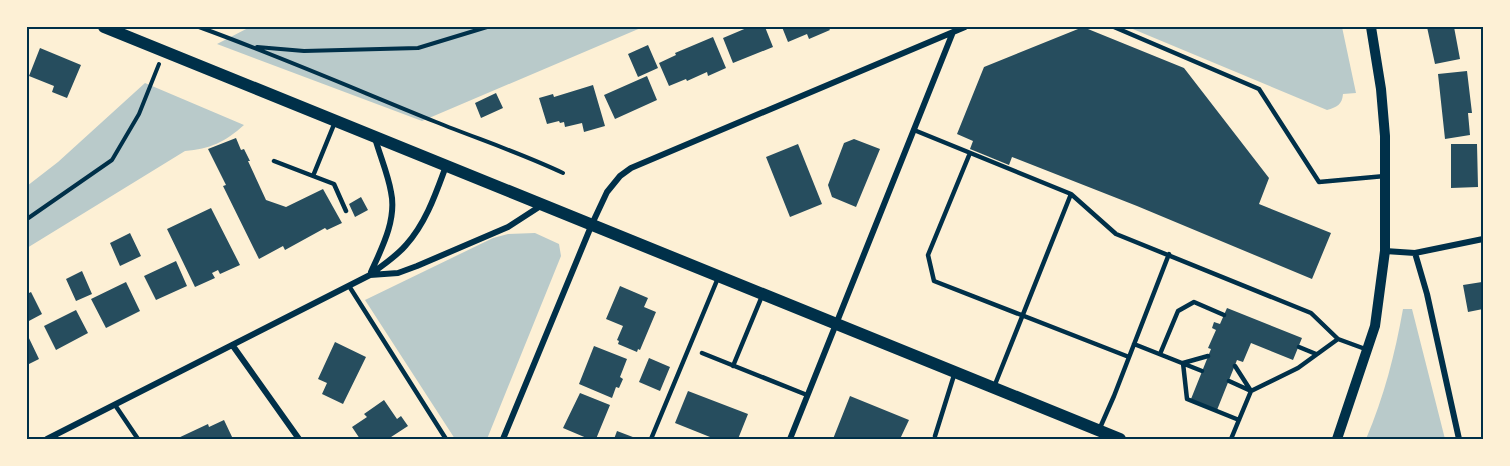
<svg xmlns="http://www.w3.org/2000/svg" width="1510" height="466" viewBox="0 0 1510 466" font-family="Helvetica,sans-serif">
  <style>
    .green { fill: #b9caca }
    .building { fill: #264d5e }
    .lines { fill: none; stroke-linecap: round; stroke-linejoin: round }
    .path { stroke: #003049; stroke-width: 4 }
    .service { stroke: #003049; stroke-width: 4.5 }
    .minor { stroke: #003049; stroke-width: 6 }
    .tertiary { stroke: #003049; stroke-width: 10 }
    .secondary { stroke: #003049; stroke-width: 12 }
    .neatline { fill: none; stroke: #003049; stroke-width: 2 }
  </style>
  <rect width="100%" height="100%" fill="#fdf0d5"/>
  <path class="green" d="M250 27H643L422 121 217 44Z
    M1128 27H1342L1356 93 1343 94C1342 105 1337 107 1327 110Z
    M145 83 244 125C225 142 210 149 185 151L27 248V186L58 162Z
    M535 233 559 244 561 256 487 439H455L365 300 493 238 508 234Z
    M1403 309H1412L1445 439H1366C1384 397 1395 354 1403 309Z"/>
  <path class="building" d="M749 27H765L773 47 733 63 723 38Z
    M782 27H828L830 30 809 39 807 34 788 42Z
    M1083 27 1184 68 1269 178 1259 204 1331 233 1312 279 1137 206 1012 157 1009 165 970 149 973 141 957 134 984 67Z
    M1427 27H1454L1460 59 1435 64Z
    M713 37 726 68 708 76 707 72 687 81 686 79 669 86 659 63 676 55 675 53Z
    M648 45 658 68 638 77 628 54Z
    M40 48 81 65 67 98 52 92 54 86 29 76Z
    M1467 71 1472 113H1468L1470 135 1445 139 1438 74Z
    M647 76 657 100 615 119 604 95Z
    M593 85 605 126 584 132 582 123 565 127 564 122 560 123 559 121 547 124 539 98 553 94 554 97Z
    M496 93 503 108 481 118 475 103Z
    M236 138 241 150 244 149 250 161H248L266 200 286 207 323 189 342 223 327 230 325 228 285 250 283 246 259 259 223 186 226 185 208 149Z
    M854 139 880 149 856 207 832 197 828 185 844 143Z
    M798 144 822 204 790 217 766 157Z
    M1451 144H1477L1478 187 1451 188Z
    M361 197 368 210 355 217 349 204Z
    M211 208 240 265 220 274 218 270 212 273 215 278 195 287 167 229Z
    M130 233 141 256 120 266 110 243Z
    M176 261 187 286 156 300 144 276Z
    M82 271 92 294 76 301 66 279Z
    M126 282 140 311 106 328 91 299Z
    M1482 282 1483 309 1468 312 1463 285Z
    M620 286 648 298 644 307 656 312 640 350 638 349 637 352 618 344 619 341 617 340 623 326 606 319Z
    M31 292 42 314 27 322V294Z
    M1227 308 1302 338 1293 360 1251 343 1243 362 1237 360 1217 410 1191 399 1211 349 1208 348 1216 330 1212 328 1214 322 1220 324Z
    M76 310 88 333 56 350 44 326Z
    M27 334 39 359 27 365Z
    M335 342 366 357 343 404 322 394 327 383 318 379Z
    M594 346 627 359 620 377 623 379 619 388 616 387 612 398 579 384Z
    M649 358 670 367 660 391 639 382Z
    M688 391 748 414 738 439H715L675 423Z
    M580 393 610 405 596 439H589L563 428Z
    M850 396 909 420 900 439H833Z
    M384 400 397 419 401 416 408 426 388 439H360L352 427 367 417 364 414Z
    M224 420 233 439H176L208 424 209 427Z
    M617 431 638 439H614Z"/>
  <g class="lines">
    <path class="path" d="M199 27C279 56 357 90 436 122 478 139 521 153 563 173
      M257 47 304 51 418 48 487 27
      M27 219 112 160 139 114 159 64"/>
    <path class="service" d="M1114 27 1259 89 1319 182 1385 176
      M335 122 313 176 334 184 346 211
      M914 130 1071 194 1116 234 1311 313 1338 339 1368 350
      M970 153 928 255 934 281 1129 357
      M274 161 313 176
      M349 286 446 439
      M1134 344 1202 371
      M1299 347 1316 354
      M702 353 807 395
      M1160 354 1178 311 1194 302 1224 315
      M1208 356 1183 363 1187 399 1239 420
      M733 366 762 296
      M1235 366 1251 391
      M1229 381 1251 391
      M994 387 1071 194
      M115 405 138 439
      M1099 430 1114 396 1169 254
      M935 436 955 372
      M651 439 718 278
      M1231 439 1251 391 1298 368 1338 339"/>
    <path class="minor" d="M1385 251 1415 253 1483 239
      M1415 253 1427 294 1459 439
      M371 272C382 248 397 219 391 192 388 174 380 156 375 138
      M370 275 398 273 417 266 508 227 542 205
      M233 346 299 439
      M47 439 370 275C381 266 396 257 406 245 426 223 436 193 446 166
      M503 439 592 224 607 192 620 176 631 168 965 27
      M790 439 953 32"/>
    <path class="tertiary" d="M1337 439 1375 326 1385 251V136L1381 89 1371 27"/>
    <path class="secondary" d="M104 27 1120 439"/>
  </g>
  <rect width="1510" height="466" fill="none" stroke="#fdf0d5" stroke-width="57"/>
  <rect x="28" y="28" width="1454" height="410" class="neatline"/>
</svg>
